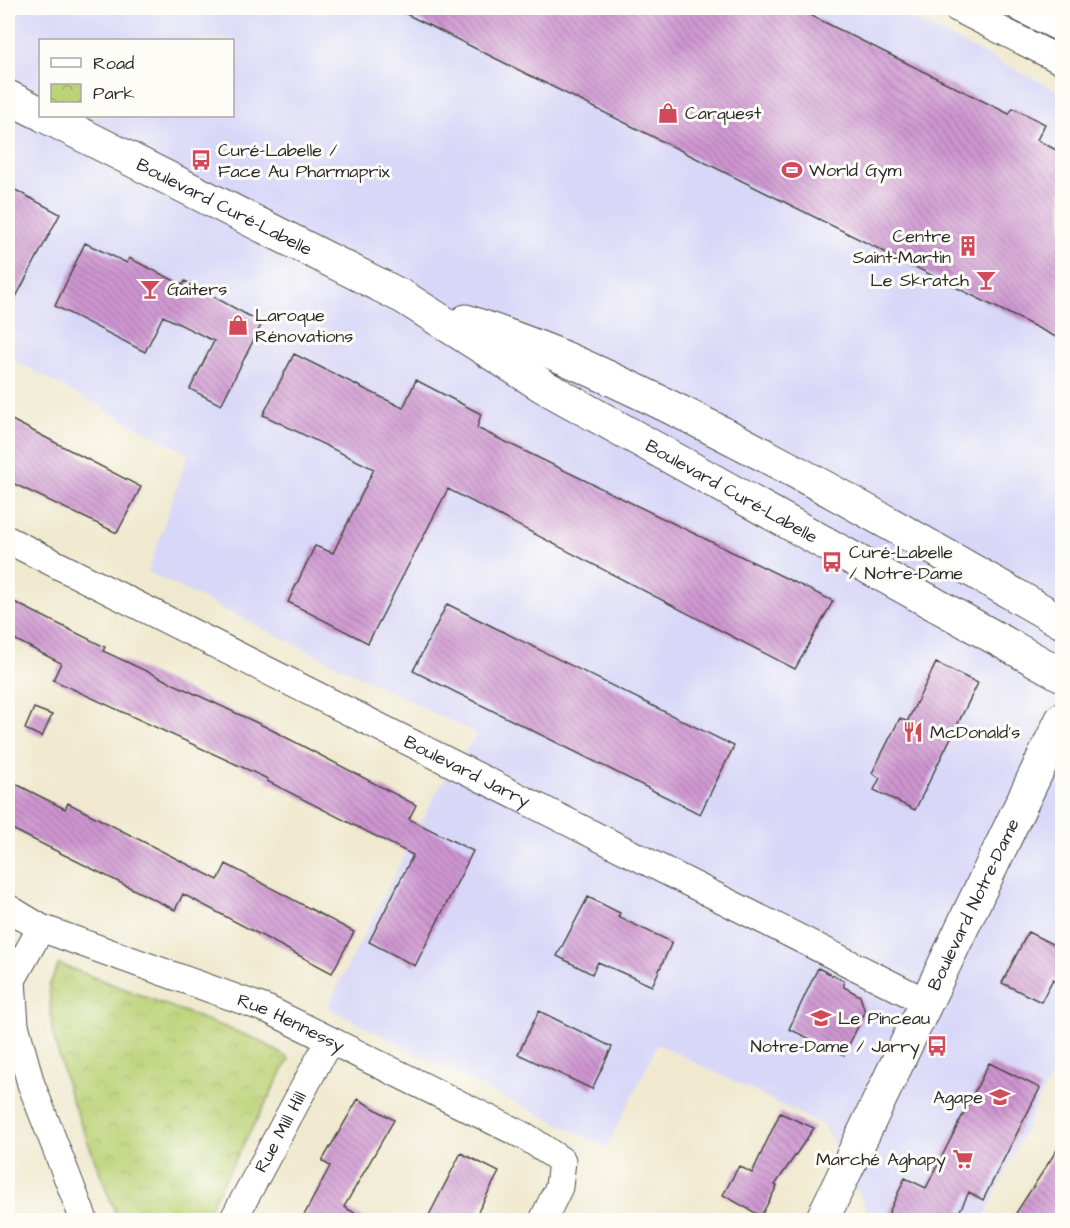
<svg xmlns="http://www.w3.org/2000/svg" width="1070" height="1228" viewBox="0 0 1070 1228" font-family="'Architects Daughter',sans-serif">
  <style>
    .built { fill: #d8d7f8; fill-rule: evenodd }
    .park { fill: url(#park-crowns); stroke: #737e50; stroke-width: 1.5 }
    .building { fill: url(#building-back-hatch) }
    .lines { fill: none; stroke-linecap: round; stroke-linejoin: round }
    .street-casing { stroke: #494844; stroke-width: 29 }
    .secondary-casing { stroke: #494844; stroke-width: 35 }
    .primary-casing { stroke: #494844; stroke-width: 35 }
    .street { stroke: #fff; stroke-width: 27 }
    .secondary { stroke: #fff; stroke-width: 33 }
    .primary { stroke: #fff; stroke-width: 33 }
    .labels { text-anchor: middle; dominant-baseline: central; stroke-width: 6; stroke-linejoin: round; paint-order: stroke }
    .poi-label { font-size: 18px; fill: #2b2b2b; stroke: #fdfcf7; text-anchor: start }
    .street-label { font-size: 18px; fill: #2b2b2b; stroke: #fdfcf7 }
  </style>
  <defs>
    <pattern id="park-crowns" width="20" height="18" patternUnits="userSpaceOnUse" patternTransform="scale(1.5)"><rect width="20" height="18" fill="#bbd276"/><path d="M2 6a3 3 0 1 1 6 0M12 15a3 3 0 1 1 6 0" fill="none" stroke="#a1b466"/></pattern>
    <pattern id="building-back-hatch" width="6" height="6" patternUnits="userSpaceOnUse" patternTransform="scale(1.5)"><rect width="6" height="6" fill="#ce95d0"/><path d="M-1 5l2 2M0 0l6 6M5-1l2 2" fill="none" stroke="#a77aa9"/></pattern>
  </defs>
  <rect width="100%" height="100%" fill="#fdfcf7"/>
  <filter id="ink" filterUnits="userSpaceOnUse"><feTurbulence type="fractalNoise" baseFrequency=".0167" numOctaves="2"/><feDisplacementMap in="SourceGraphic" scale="12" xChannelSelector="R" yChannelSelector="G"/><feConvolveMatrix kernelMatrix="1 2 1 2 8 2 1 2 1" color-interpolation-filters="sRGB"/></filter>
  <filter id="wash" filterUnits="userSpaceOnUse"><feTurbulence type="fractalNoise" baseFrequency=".008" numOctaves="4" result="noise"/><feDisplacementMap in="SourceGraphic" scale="24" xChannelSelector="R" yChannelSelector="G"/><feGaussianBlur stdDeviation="1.35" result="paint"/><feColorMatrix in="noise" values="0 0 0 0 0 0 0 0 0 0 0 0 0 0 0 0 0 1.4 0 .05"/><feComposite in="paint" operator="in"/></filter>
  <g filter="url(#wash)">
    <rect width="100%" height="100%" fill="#f0e9cf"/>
    <path class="built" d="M8 8H892L1062 93V1058L1041 1095 983 1220H886L868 1212 824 1126 658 1044 607 1147 482 1087 327 1007 440 786 477 734 148 572 188 454 13 360 8 368ZM40 40H232V116H40Z"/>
    <path class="park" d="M59 964 261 1041 289 1059 203 1220H118L68 1090 52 1031 49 986Z"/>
    <g id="blocks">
      <path class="building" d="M394 8H796L1009 114 1013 108 1045 124 1037 140 1062 153V340Z
        M8 186 60 214 8 312Z
        M85 243 127 263 129 258 183 285 185 281 262 323 221 405 190 389 214 341 163 316 145 352 55 306Z
        M294 354 403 408 416 380 481 414 477 428 833 601 795 669 448 489 368 643 288 602 315 546 333 553 374 469 263 415Z
        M8 418 141 487 117 533 8 481Z
        M8 599 105 647 103 651 266 727 416 805 409 819 473 851 415 966 369 942 413 855 267 781 268 779 53 680 61 663 8 636Z
        M447 604 734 746 700 814 413 671Z
        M936 663 978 683 915 810 874 790 880 778 872 773 900 718 907 722Z
        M34 708 52 715 42 737 25 729Z
        M8 780 65 809 68 803 218 880 226 864 354 932 332 973 183 894 175 910 8 827Z
        M588 897 620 913 618 917 672 942 652 986 598 962 592 974 557 956Z
        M1028 932 1062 949V984L1053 979 1041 1002 1002 983Z
        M818 968 844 981V987L860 996 865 1012 844 1055 789 1029Z
        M539 1011 612 1047 592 1089 518 1054Z
        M989 1063 1040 1088 983 1200 969 1192 955 1221H885L905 1178 926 1188Z
        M358 1099 394 1120 344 1207 369 1221H301L330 1166 322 1161Z
        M780 1113 814 1128 775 1185 777 1186 761 1216 723 1195 739 1166 752 1173Z
        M1062 1142V1221H1027L1016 1213Z
        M461 1153 499 1172 473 1221H426Z"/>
    </g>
  </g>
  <g filter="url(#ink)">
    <use href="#blocks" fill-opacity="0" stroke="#494844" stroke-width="1.5"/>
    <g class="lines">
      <g class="street-casing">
        <g id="street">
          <path d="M957 8 1062 61"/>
          <path d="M1020 8 1062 29"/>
          <path id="s1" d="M8 540 926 1002"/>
          <path id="s2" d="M8 908 41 928 269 1010 528 1138 562 1161 559 1187 543 1220"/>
          <path d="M41 928 12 980 15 1025 31 1084 84 1220"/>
          <path id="s3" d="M233 1220 329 1041"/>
        </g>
      </g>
      <g class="secondary-casing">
        <g id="secondary">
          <path id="s4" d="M822 1220 1062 719"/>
        </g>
      </g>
      <g class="primary-casing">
        <g id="primary">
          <path d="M8 97 40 113"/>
          <path id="s5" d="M45 116 405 298 543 386 1062 675"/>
          <path d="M466 321C497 332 529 343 560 356 733 431 898 528 1062 622"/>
        </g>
      </g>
      <use href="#street" class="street"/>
      <use href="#secondary" class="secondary"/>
      <use href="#primary" class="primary"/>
    </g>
  </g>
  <defs>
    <g id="shop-bare" transform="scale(1.62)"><path d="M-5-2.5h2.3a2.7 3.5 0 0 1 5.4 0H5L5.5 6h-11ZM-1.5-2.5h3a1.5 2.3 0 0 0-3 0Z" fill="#d1495b" stroke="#fdfcf7" stroke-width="2.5" paint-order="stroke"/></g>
    <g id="bus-bare" transform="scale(1.62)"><path d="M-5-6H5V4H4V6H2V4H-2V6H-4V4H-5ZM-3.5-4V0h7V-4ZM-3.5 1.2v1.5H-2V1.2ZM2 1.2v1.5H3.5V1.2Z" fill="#d1495b" stroke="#fdfcf7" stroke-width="2.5" paint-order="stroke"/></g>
    <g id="stadium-bare" transform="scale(1.62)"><path d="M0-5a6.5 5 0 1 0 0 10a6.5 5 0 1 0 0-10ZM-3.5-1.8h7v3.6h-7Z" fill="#d1495b" stroke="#fdfcf7" stroke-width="2.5" paint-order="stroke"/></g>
    <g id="building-bare" transform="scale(1.62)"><path d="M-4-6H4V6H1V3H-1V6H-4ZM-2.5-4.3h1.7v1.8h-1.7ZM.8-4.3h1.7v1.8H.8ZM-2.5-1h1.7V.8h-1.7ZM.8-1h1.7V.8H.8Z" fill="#d1495b" stroke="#fdfcf7" stroke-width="2.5" paint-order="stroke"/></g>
    <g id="bar-bare" transform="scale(1.62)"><path d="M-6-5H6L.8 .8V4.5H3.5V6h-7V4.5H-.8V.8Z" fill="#d1495b" stroke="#fdfcf7" stroke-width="2.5" paint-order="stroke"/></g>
    <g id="restaurant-bare" transform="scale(1.62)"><path d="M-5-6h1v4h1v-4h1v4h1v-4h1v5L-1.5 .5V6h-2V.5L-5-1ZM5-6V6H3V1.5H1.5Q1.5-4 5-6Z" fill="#d1495b" stroke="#fdfcf7" stroke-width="2.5" paint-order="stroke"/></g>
    <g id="school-bare" transform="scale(1.62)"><path d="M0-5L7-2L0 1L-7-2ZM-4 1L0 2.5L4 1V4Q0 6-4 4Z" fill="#d1495b" stroke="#fdfcf7" stroke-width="2.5" paint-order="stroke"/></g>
    <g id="supermarket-bare" transform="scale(1.62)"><path d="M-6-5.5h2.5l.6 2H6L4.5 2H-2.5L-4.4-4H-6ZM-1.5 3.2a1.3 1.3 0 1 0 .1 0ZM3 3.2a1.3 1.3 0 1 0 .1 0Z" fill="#d1495b" stroke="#fdfcf7" stroke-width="2.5" paint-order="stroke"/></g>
  </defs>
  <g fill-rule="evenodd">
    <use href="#shop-bare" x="668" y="113"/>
    <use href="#bus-bare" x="201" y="160"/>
    <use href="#stadium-bare" x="792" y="170"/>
    <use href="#building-bare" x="968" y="246"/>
    <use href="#bar-bare" x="986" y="280"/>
    <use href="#bar-bare" x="150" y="289"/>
    <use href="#shop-bare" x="238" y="325"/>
    <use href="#bus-bare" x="832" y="562"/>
    <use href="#restaurant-bare" x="913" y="732"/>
    <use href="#school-bare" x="821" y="1018"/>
    <use href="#bus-bare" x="937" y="1046"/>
    <use href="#school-bare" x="1000" y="1097"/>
    <use href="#supermarket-bare" x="963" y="1159"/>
  </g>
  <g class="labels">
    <g class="poi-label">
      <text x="685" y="113">Carquest</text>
      <text x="218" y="150">Curé-Labelle /<tspan x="218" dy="21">Face Au Pharmaprix</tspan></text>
      <text x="809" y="170">World Gym</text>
      <text x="951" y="236" text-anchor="end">Centre<tspan x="951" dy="21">Saint-Martin</tspan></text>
      <text x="969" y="280" text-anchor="end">Le Skratch</text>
      <text x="167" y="289">Gaiters</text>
      <text x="255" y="315">Laroque<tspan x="255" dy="21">Rénovations</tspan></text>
      <text x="849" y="552">Curé-Labelle<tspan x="849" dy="21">/ Notre-Dame</tspan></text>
      <text x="930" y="732">McDonald's</text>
      <text x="838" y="1018">Le Pinceau</text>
      <text x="920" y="1046" text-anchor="end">Notre-Dame / Jarry</text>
      <text x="983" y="1097" text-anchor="end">Agape</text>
      <text x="946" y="1159" text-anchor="end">Marché Aghapy</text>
    </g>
    <g class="street-label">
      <text stroke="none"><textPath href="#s5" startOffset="201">Boulevard Curé-Labelle</textPath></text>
      <text stroke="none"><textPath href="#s5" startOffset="783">Boulevard Curé-Labelle</textPath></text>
      <text stroke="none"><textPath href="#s1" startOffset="514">Boulevard Jarry</textPath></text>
      <text stroke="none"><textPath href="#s4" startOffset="350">Boulevard Notre-Dame</textPath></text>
      <text stroke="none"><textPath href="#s2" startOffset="306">Rue Hennessy</textPath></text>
      <text stroke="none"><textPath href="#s3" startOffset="100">Rue Mill Hill</textPath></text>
    </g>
  </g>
  <rect width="1070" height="1228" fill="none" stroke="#fdfcf7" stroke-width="30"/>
  <rect x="39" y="39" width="195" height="78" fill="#fdfcf7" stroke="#a9a8a5" stroke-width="1.5"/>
  <rect x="51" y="58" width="30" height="9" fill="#ffffff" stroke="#a9a8a5" stroke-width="1.5"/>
  <text x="93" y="69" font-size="18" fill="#2b2b2b">Road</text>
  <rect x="51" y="84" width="30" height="18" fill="url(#park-crowns)" stroke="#a9a8a5" stroke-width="1.5"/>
  <text x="93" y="99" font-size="18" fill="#2b2b2b">Park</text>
</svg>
